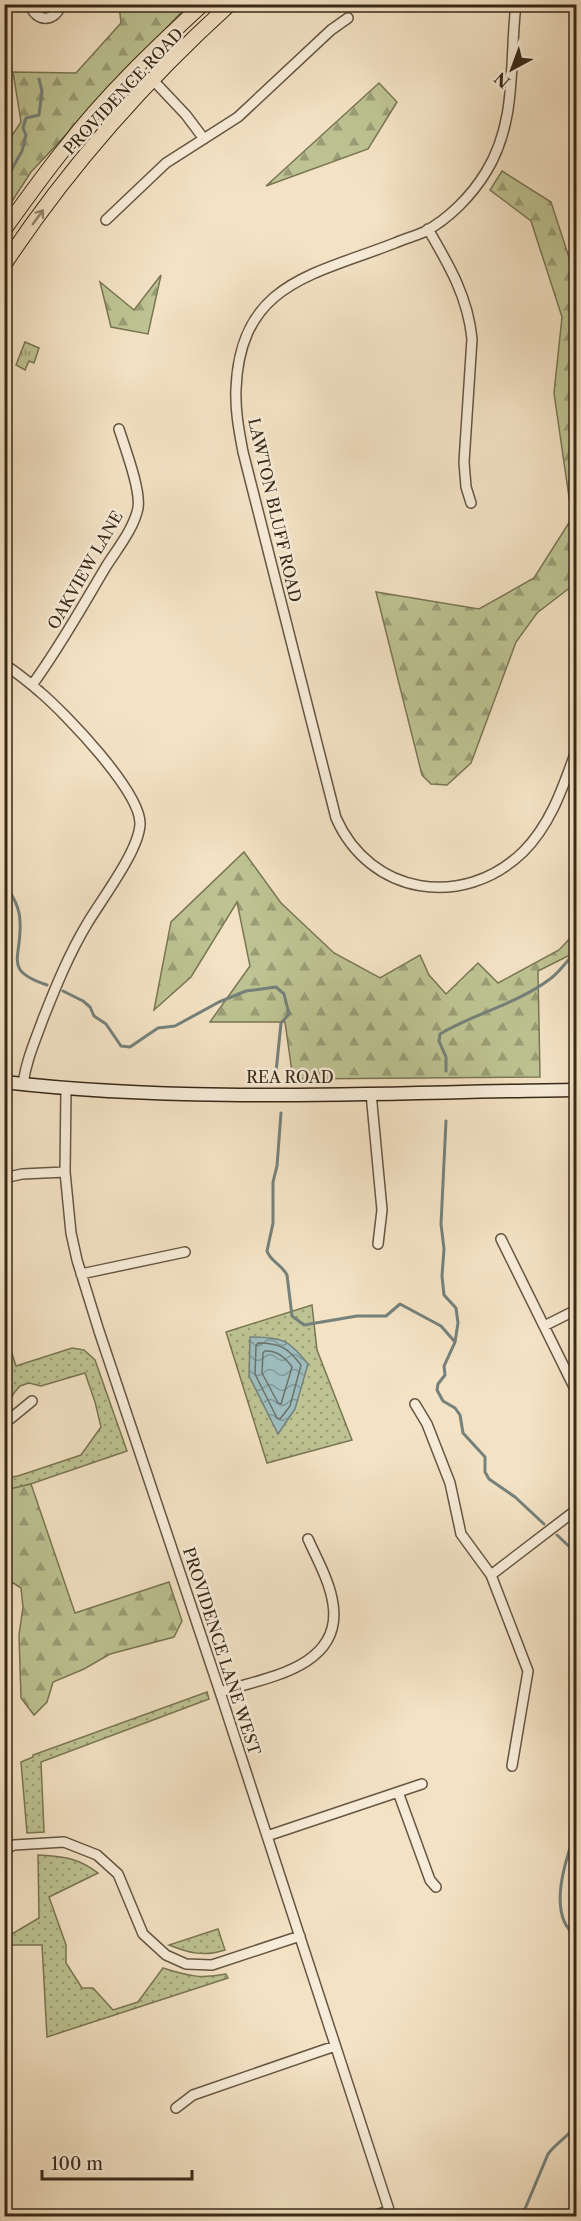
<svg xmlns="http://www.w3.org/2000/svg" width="581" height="2221" viewBox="0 0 581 2221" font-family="'Libre Caslon Text',serif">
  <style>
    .grass { fill: url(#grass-dots); stroke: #7a7654; stroke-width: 1.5 }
    .forest { fill: url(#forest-firs); stroke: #7a7654; stroke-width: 1.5 }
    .park { fill: url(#park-tufts); stroke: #7a7654; stroke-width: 1.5 }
    .water { fill: url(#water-waves); stroke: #75817b; stroke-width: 1.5 }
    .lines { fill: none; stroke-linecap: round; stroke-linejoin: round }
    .shore { stroke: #6a726a; stroke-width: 1.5 }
    .stream { stroke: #75817b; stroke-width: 3 }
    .minor-casing { stroke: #665642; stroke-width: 12 }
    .secondary-casing { stroke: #372817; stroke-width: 15 }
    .primary-casing { stroke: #372817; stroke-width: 16 }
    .minor { stroke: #f7ecd9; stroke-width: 9 }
    .secondary { stroke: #f7ecd9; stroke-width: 12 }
    .primary { stroke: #f3e2c4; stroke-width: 14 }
    .oneway { stroke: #95856e }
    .labels { text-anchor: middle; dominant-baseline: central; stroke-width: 5; stroke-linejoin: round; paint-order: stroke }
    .street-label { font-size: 16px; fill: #372817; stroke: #f7ecd9 }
  </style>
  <defs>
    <pattern id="grass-dots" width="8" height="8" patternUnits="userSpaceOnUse" patternTransform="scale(1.5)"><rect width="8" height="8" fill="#bdc392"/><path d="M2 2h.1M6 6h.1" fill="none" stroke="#9a9e76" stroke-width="1.8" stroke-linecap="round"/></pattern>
    <pattern id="forest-firs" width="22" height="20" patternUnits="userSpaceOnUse" patternTransform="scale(1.5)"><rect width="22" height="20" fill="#bdc392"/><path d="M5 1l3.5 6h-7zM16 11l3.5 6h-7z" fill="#9a9e76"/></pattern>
    <pattern id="park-tufts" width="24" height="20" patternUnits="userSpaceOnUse" patternTransform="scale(1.5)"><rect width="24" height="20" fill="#bdc392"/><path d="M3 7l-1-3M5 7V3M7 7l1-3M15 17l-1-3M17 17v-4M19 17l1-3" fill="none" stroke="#9a9e76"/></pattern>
    <pattern id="water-waves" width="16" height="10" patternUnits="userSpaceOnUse" patternTransform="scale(1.5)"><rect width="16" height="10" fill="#9ebcbd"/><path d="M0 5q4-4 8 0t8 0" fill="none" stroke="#829999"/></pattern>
  </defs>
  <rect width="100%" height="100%" fill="#f3e2c4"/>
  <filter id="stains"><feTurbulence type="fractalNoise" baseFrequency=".00333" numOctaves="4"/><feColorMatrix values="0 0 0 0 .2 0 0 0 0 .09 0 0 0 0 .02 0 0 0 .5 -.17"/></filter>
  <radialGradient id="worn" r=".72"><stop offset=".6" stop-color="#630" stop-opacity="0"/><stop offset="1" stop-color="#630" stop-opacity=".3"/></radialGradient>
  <path class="grass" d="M312 1305 317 1350 352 1440 267 1463 226 1332Z
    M9 1344 16 1366 72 1348 84 1350 95 1360 127 1451 16 1489 5 1490V1478L18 1476 81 1455 101 1427 95 1402 85 1373 41 1386 29 1383 20 1386 14 1393 8 1406 5 1408V1346Z
    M207 1692 209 1699 41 1762 44 1832 27 1833 21 1762 33 1757V1755Z
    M38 1855C64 1857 77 1857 98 1873L49 1897 66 1945V1963L82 1988H93L113 2010 138 2002 163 1968C188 1976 201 1979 226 1974L228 1978 47 2037 42 1945H4L5 1934H12L39 1918Z
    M218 1929 225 1950C204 1957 189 1953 169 1945Z"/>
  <path class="forest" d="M119 5H188L31 172 5 212V146L21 122 13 72 76 73 121 23Z
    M379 83 397 102 368 149 266 186Z
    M502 171 551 202 576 279V374L574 390 576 399V583L537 613 516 642 471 763 447 785 431 784 422 775 376 592 479 609 534 578 572 518 554 393 562 317 531 221 490 190Z
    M161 275 148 334 111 327 100 282 134 310Z
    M244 852 281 903 334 953 380 978 420 955 429 975 446 994 478 963 498 983 559 950 576 932V952L538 971 540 1077 293 1079 285 1022H210L250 966 237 902 191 977 154 1010 171 922Z
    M31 1484 75 1613 169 1582 182 1621 174 1637 110 1654 84 1669 53 1682 47 1702 34 1715 21 1698 19 1635 23 1607 21 1588 4 1577 5 1490Z"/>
  <path class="park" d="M25 342 39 348 34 363 29 361 25 370 16 365Z"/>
  <path class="water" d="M250 1337C282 1337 288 1339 308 1364L295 1409 278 1434 249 1376Z"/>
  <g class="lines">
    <path class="shore" d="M258 1343C280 1343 288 1348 301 1365L290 1406 280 1419 277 1418 255 1374 256 1346Z
      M265 1351C277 1350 285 1357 292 1367L281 1404 278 1403 262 1373 263 1353Z"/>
    <path class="stream" d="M4 183 22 151 26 135 23 128 26 118 39 115 42 91 39 79
      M4 882C12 895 20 907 20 922 22 959 2 970 47 985
      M63 991 83 1001 90 1007 94 1016 106 1024 121 1046 130 1047 158 1028 175 1026 219 1002 246 991 276 987 284 994 289 1014 281 1023 276 1072
      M446 1071V1057L439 1041 440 1034C475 1013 517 1004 550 979 560 972 567 960 576 952
      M281 1113 277 1166 273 1182V1223L267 1251C270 1261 282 1265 287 1275L292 1316 304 1325 357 1316H386L400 1304 441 1326 455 1342
      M446 1121 441 1224 444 1249 442 1276 444 1295 456 1308 458 1323 455 1342 444 1366 445 1375 438 1384 437 1390 443 1401 455 1408 460 1415 463 1433 485 1457V1472L489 1479 515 1497 544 1524
      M557 1535 576 1553
      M576 1831C566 1858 546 1915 576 1936
      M522 2216 548 2154C556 2143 568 2137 576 2125"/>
    <g class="minor-casing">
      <path id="minor" d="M30 4C35 23 56 23 61 4
        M516 4C509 62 518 120 486 172 472 195 449 219 424 232 415 236 404 239 395 243 313 275 240 283 236 389 235 410 239 431 243 452L336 818C370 895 463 910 523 852 551 824 563 787 576 751
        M152 79 186 115 204 139
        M106 220 166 163 238 117 331 30 348 18
        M428 229C449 265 468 297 472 339L464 462 466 487 471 503
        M4 664C17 673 29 682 40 692 65 713 141 792 140 824 139 851 101 900 87 924 69 954 56 986 43 1019 35 1041 26 1061 23 1084
        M32 685C60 647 83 605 107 565 118 548 134 528 138 508 141 490 125 448 119 429
        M66 1089 65 1172 71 1233 77 1260 99 1331 220 1692 391 2216
        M371 1093 382 1210 378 1244
        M4 1178 22 1174 65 1172
        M501 1239 576 1391
        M81 1274 185 1252
        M544 1326 576 1310
        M415 1404 427 1424 450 1483 461 1534 491 1575 528 1671 512 1766
        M4 1421 10 1419 32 1401
        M491 1575 576 1510
        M220 1692C264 1678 343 1668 333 1604 330 1582 317 1559 308 1539
        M398 1792 430 1880 436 1887
        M267 1836 422 1784
        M4 1850 14 1845 64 1842 97 1855 118 1874 143 1934 166 1955 186 1964 212 1965 300 1936
        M176 2108 193 2095 335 2046
        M372 2216 389 2211"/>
    </g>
    <g class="secondary-casing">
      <path id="secondary" d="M4 1082C194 1104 386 1092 576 1090"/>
    </g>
    <g class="primary-casing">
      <path id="primary" d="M4 230C24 202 44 174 65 148 105 96 154 49 203 4
        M4 265C68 168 144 82 230 4"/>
    </g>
    <use href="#minor" class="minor"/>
    <use href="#secondary" class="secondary"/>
    <use href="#primary" class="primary"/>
  </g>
  <defs><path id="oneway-shaft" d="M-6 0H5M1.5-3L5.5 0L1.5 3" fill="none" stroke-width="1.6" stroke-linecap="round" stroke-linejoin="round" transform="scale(1.5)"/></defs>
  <use class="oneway" href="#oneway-shaft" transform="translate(38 217) rotate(-54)"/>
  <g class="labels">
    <g class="street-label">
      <text transform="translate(123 91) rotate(-47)">PROVIDENCE ROAD</text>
      <text transform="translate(275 510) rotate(77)">LAWTON BLUFF ROAD</text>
      <text transform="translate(85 570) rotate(-60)">OAKVIEW LANE</text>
      <text x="290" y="1077">REA ROAD</text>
      <text transform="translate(222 1651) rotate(72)">PROVIDENCE LANE WEST</text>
    </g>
  </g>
  <rect width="581" height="2221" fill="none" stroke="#f3e2c4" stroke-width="24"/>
  <rect x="6" y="6" width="569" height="2209" fill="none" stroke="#372817" stroke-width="3"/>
  <rect x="12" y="12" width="557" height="2197" fill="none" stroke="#372817" stroke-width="1.5"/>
  <g transform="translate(512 69) rotate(221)" stroke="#f7ecd9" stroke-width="4.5" paint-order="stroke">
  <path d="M0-4.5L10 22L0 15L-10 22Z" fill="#372817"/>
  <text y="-9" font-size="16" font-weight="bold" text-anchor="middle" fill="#372817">N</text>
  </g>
  <path d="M42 2170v9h150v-9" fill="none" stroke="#372817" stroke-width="3"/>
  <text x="51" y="2170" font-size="18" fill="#372817" stroke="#f7ecd9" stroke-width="4.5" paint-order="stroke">100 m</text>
  <rect width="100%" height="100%" filter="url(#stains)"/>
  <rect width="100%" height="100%" fill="url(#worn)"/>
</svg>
